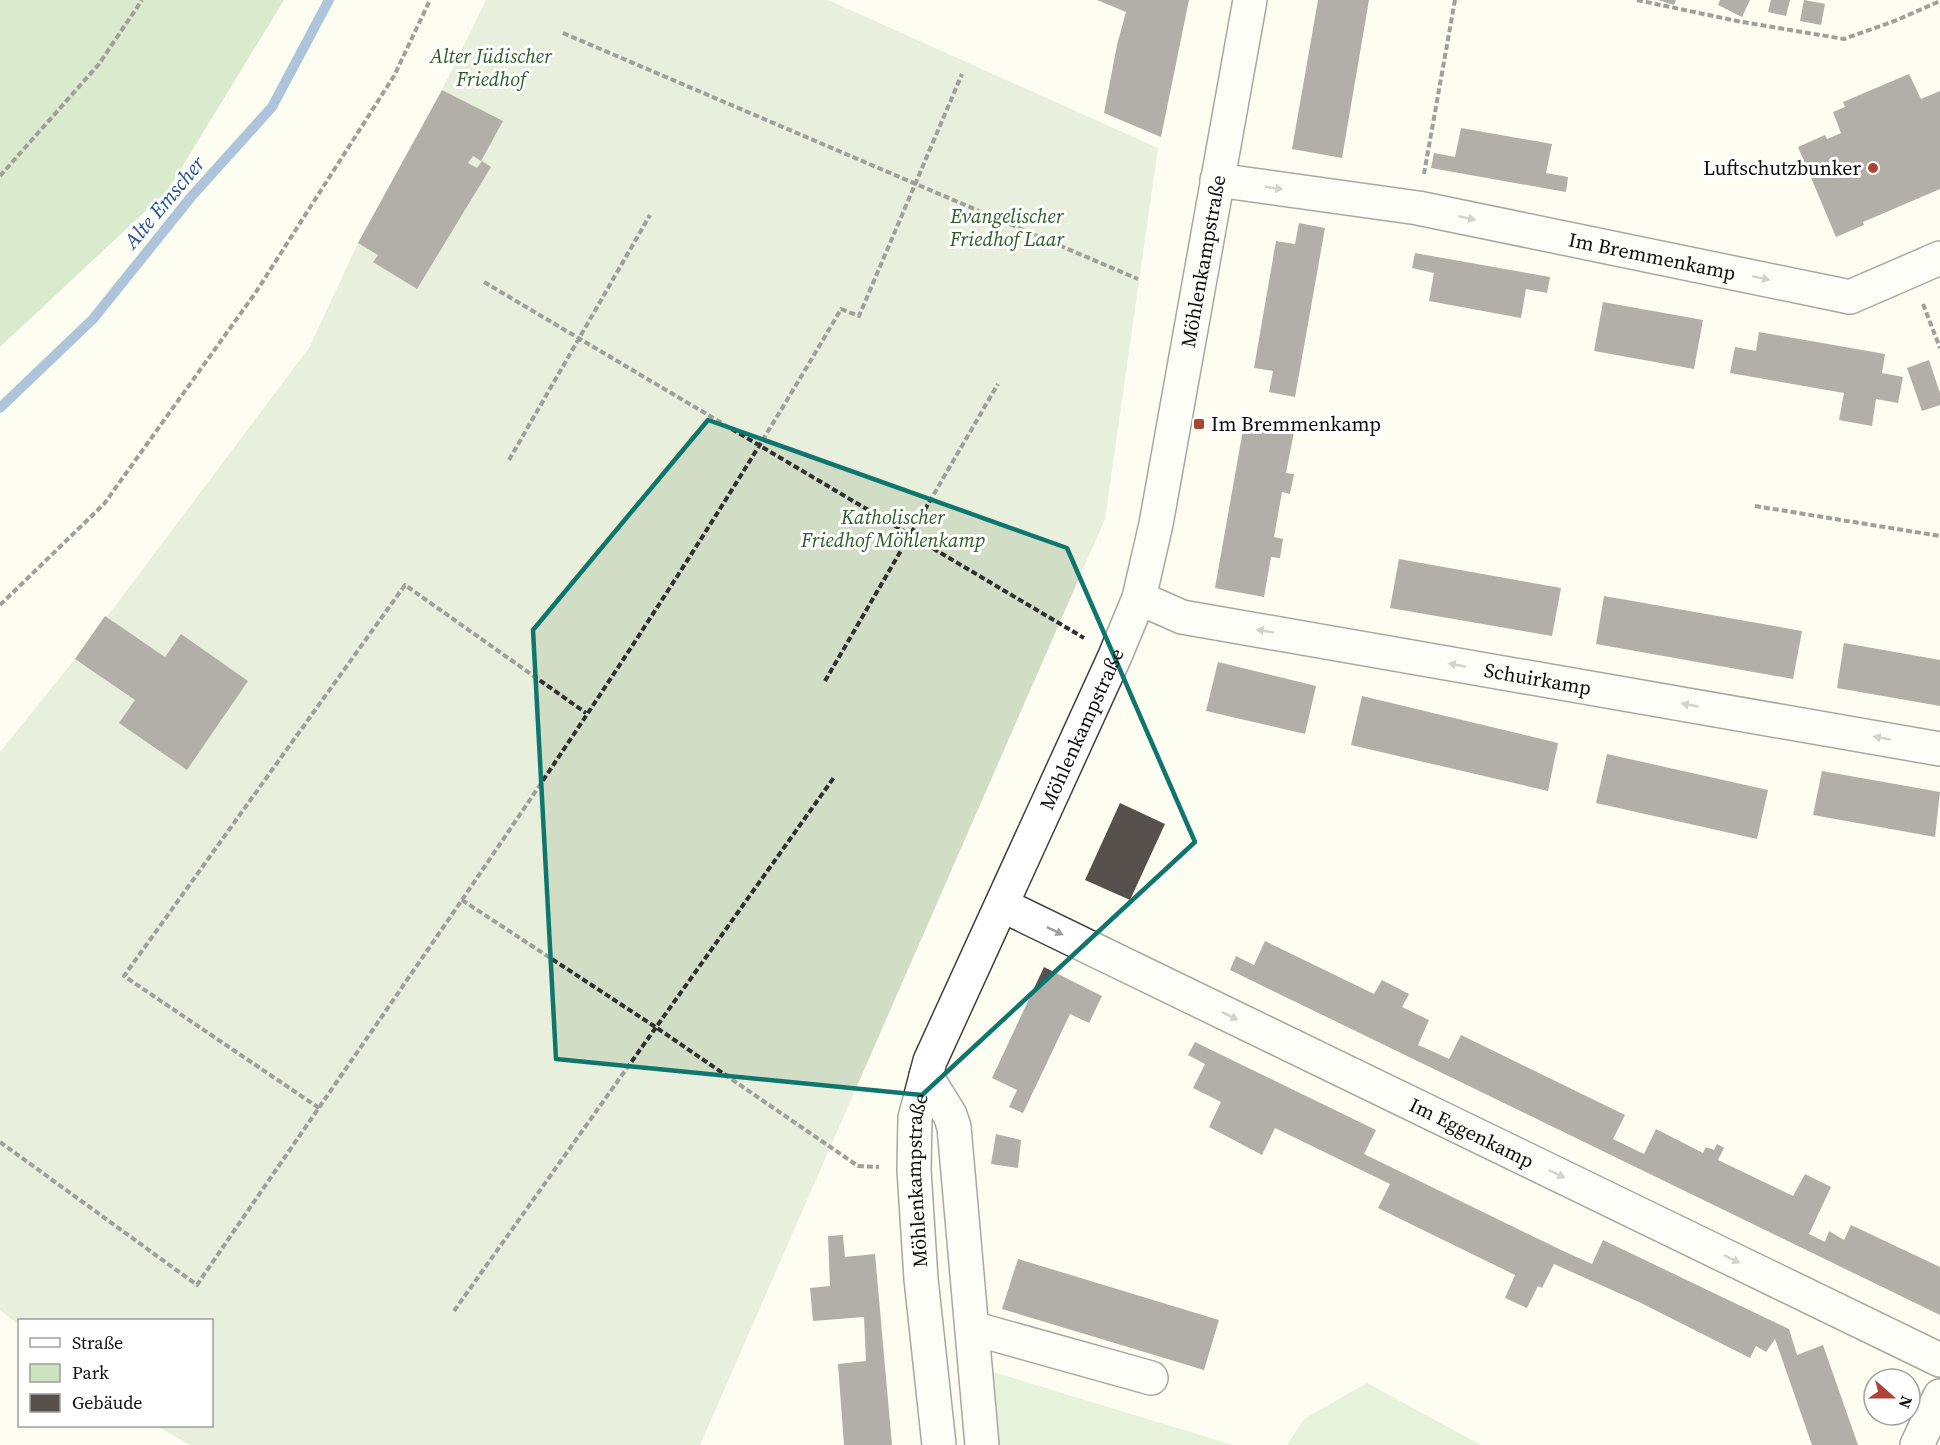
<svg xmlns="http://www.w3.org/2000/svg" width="1940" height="1445" viewBox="0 0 1940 1445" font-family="'Source Serif 4',serif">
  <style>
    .green { fill: #cce4bf }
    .forest { fill: #afd3a0 }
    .cemetery { fill: #d1ddc4 }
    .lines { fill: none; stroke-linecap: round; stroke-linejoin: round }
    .stream { stroke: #4c7ebd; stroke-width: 10 }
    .building { fill: #56514c }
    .minor-casing { stroke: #414141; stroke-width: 36 }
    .path { stroke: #303030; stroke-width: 4; stroke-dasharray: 6 3; stroke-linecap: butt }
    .minor { stroke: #fff; stroke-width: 33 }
    .oneway { fill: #9f9f9f }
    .marked { fill: none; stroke: #0f766e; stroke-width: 4.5; stroke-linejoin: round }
    .poi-dot { fill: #ae4437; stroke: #fff; stroke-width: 2 }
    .labels { text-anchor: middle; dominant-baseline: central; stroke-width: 6; stroke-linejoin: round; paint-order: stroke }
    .park-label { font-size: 20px; font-style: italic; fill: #295e26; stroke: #fff }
    .poi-label { font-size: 20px; fill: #0e0e0e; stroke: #fff; text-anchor: end }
    .street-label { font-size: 20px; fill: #0e0e0e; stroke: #fff }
    .water-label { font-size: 21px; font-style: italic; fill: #275291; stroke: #fff }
  </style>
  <rect width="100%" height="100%" fill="#fdfdf2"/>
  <path class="green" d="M993 1372 1233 1445H999Z
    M1367 1383 1481 1445H1287L1304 1419Z"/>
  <path class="forest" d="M0 0H284L168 190 0 347Z"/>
  <path class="cemetery" d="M486 0H828L1158 148 1105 519 700 1445H190L157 1426H212V1320H20L19 1325 0 1310V752L75 659 309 348 358 243 442 90Z"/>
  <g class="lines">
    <path class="stream" d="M0 408 93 319 191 197 272 107 329 0"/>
  </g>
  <path class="building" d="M1097 0H1189L1161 137 1104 113 1117 45 1126 12Z
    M1318 0H1369L1342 158 1292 149Z
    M1658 0H1676L1674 5Z
    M1720 0H1750L1742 17 1718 5Z
    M1771 0H1790L1786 16 1768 12Z
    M1804 0 1825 4 1821 25 1800 21Z
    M1909 74 1921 99 1940 91V189L1863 222 1864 225 1836 237 1798 147 1825 135 1827 139 1841 133 1833 112 1845 107 1843 102Z
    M442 90 503 121 481 161 473 156 468 163 477 168 482 161 491 167 417 289 373 262 378 255 358 243Z
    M1461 128 1552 144 1546 173 1568 177 1566 192 1431 168 1434 153 1455 157Z
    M1299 223 1325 228 1295 397 1269 392 1273 371 1254 368 1276 241 1295 244Z
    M1415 253 1550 277 1547 293 1526 289 1521 318 1429 301 1434 273 1412 268Z
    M1603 302 1703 320 1694 369 1594 351Z
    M1759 332 1885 354 1882 373 1903 377 1898 403 1876 399 1872 426 1839 420 1844 393 1730 373 1735 347 1756 351Z
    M1929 360 1940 393V405L1922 411 1907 368Z
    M1244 424 1294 432 1286 473 1294 474 1290 494 1282 492 1274 537 1283 539 1280 558 1271 557 1264 597 1215 588Z
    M1399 559 1561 588 1552 636 1390 608Z
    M1604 596 1802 631 1793 679 1596 644Z
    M105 616 165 657 181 634 248 681 187 770 119 723 135 700 75 659Z
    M1844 643 1940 660V706L1837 688Z
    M1218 662 1316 686 1305 734 1206 711Z
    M1362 696 1558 743 1548 791 1351 745Z
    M1607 754 1768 790 1757 839 1596 803Z
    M1822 771 1940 792 1935 837 1813 815Z
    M1120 803 1165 824 1130 900 1085 880Z
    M1265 941 1374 994 1382 980 1409 994 1402 1007 1429 1020 1418 1045 1434 1052 1449 1059 1461 1035 1625 1115 1613 1139 1644 1154 1656 1129 1703 1153 1706 1147 1714 1150 1717 1144 1724 1148 1718 1160 1793 1196 1805 1174 1831 1187 1809 1234 1825 1242 1829 1231 1844 1240 1851 1225 1940 1267V1315L1230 970 1236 956 1254 965Z
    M1044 967 1102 996 1089 1023 1070 1014 1023 1113 1009 1107 1017 1090 992 1078Z
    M1195 1042 1376 1130 1364 1154 1561 1250 1592 1264 1603 1240 1789 1329 1797 1355 1823 1345 1858 1445H1812L1775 1339 1766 1352 1756 1346 1750 1358 1641 1303 1554 1264 1542 1288 1538 1286 1527 1308 1505 1298 1515 1275 1378 1208 1390 1184 1275 1128 1262 1155 1209 1127 1221 1102 1193 1088 1205 1064 1188 1055Z
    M996 1134 1021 1140 1018 1168 991 1164Z
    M843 1235 845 1257 875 1254 892 1445H844L838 1364 866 1361 864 1317 813 1321 810 1288 830 1286 828 1236Z
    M1018 1259 1219 1320 1204 1370 1002 1309Z"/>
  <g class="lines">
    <g class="minor-casing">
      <g id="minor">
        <path id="s1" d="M1217 180 1418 208 1850 297 1940 258"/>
        <path id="s2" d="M1139 598 1182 617 1940 749"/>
        <path id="s3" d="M1002 905 1940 1360"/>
        <path d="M926 1076 950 1115 954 1127 982 1445"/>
        <path d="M972 1328 1151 1378"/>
        <path id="s4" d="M939 1445 921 1279 914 1170 915 1118 930 1061 1115 656 1139 598 1156 524 1250 0"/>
        <path d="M1917 1445 1940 1396"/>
      </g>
    </g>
    <path class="path" d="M1637 0 1737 21 1844 39 1897 20 1940 1
      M563 33 1138 279
      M1424 174 1455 0
      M0 176 99 64 142 0
      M484 282 1084 638
      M1923 304 1940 348
      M509 460 650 215
      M1755 506 1940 536
      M0 605 104 504 256 292 394 76 430 0
      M825 681 998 384
      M462 900 657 1028 858 1166 879 1167
      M319 1108 124 976 405 585 586 713
      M0 1142 197 1285C417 963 645 646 841 309L859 316 962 74
      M454 1311 835 776"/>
    <use href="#minor" class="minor"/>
  </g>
  <defs><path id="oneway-solid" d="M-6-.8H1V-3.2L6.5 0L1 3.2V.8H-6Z" transform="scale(1.5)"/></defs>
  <g class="oneway">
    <use href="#oneway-solid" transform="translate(1274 188) rotate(8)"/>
    <use href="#oneway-solid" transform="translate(1467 218) rotate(12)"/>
    <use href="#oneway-solid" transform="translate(1761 278) rotate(12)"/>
    <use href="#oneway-solid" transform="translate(1265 631) rotate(-170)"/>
    <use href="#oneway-solid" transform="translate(1457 665) rotate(-170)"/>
    <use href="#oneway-solid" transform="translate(1690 705) rotate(-170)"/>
    <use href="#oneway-solid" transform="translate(1882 738) rotate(-170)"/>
    <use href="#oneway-solid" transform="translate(1055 931) rotate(26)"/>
    <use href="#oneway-solid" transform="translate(1230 1016) rotate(26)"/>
    <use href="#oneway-solid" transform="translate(1557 1174) rotate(26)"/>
    <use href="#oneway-solid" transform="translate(1732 1259) rotate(26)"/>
  </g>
  <path d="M0 0H1940V1445H0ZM708 420 1067 548 1195 842 922 1095 556 1059 533 630Z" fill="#fdfdf2" fill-opacity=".55" fill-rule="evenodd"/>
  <path class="marked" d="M708 420 1067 548 1195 842 922 1095 556 1059 533 630Z"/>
  <g class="poi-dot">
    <circle cx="1873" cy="168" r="6"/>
    <rect x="1193" y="418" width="12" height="12" rx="3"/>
  </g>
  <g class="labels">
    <g class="park-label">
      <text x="491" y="56">Alter Jüdischer<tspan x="491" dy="23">Friedhof</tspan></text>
      <text x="1007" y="216">Evangelischer<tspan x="1007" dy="23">Friedhof Laar</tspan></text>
      <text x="893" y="517">Katholischer<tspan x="893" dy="23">Friedhof Möhlenkamp</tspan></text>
    </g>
    <g class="poi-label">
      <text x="1861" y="168">Luftschutzbunker</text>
      <text x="1211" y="424" text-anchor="start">Im Bremmenkamp</text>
    </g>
    <g class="street-label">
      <text stroke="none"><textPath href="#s1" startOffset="442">Im Bremmenkamp</textPath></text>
      <text stroke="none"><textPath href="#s4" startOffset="1238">Möhlenkampstraße</textPath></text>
      <text stroke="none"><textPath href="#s2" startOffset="408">Schuirkamp</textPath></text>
      <text stroke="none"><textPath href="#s4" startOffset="752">Möhlenkampstraße</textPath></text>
      <text stroke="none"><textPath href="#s3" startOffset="522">Im Eggenkamp</textPath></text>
      <text stroke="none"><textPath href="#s4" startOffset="266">Möhlenkampstraße</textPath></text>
    </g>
    <g class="water-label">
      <text transform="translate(164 202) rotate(-50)">Alte Emscher</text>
    </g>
  </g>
  <rect x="18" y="1319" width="195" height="108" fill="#ffffff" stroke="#9f9f9f" stroke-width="1.5"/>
  <rect x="30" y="1338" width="30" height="9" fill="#ffffff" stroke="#9f9f9f" stroke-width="1.5"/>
  <text x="72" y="1349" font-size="18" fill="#0e0e0e">Straße</text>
  <rect x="30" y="1364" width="30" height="18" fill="#cce4bf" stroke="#9f9f9f" stroke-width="1.5"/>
  <text x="72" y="1379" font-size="18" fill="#0e0e0e">Park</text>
  <rect x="30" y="1394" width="30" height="18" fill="#56514c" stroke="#9f9f9f" stroke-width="1.5"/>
  <text x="72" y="1409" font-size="18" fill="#0e0e0e">Gebäude</text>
  <g transform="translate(1892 1397) rotate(111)"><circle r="28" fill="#ffffff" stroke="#9f9f9f" stroke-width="1.5"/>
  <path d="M0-4.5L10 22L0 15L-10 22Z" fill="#ae4437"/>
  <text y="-9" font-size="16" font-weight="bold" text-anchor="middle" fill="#0e0e0e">N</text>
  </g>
</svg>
